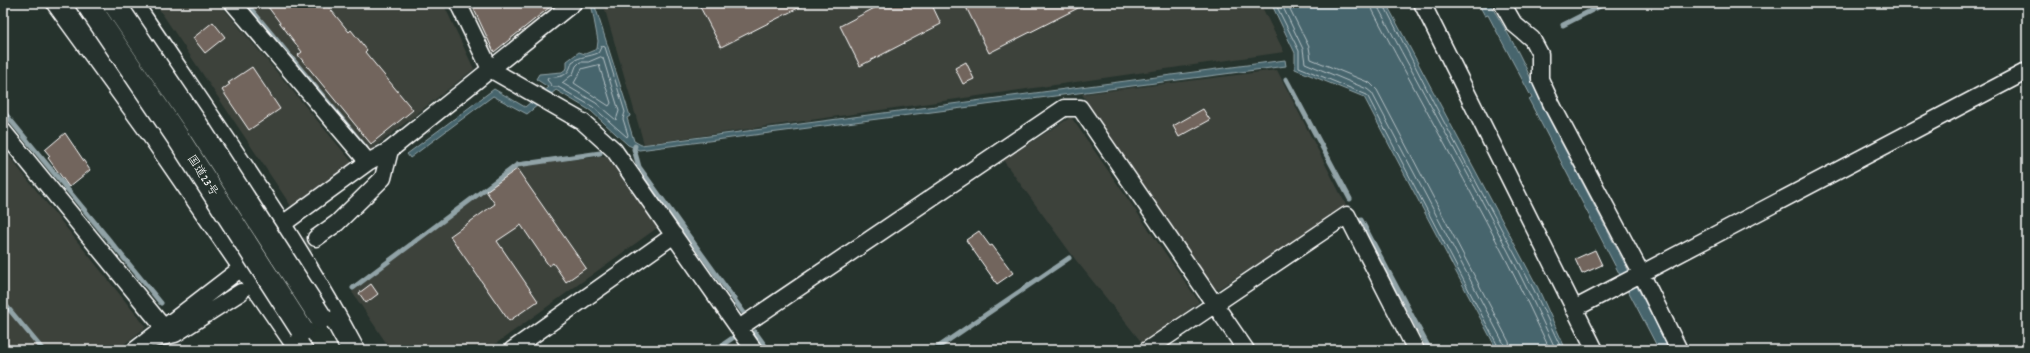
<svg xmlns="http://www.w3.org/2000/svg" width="2030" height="353" viewBox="0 0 2030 353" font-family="Dekko,'Klee One',sans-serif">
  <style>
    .built { fill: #3d423b }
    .water { fill: #47656d; stroke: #91a3a7 }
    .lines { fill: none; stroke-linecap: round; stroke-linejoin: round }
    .shore { stroke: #b5c1c5; stroke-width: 1 }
    .stream { stroke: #91a3a7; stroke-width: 5 }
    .building { fill: #72655d; stroke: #fff }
    .minor-tunnel { stroke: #3c4742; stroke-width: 16; stroke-dasharray: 16 8; stroke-linecap: butt }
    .minor-casing { stroke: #fff; stroke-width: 19 }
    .trunk-casing { stroke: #fff; stroke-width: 25 }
    .minor { stroke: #26332d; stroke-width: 16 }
    .trunk { stroke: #26332d; stroke-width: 22 }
    .trunk-bridge-casing { stroke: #fff; stroke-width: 25; stroke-linecap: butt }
    .trunk-bridge { stroke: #26332d; stroke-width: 22 }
    .labels { text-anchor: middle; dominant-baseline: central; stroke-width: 4; stroke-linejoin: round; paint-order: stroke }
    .street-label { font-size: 12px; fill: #fff; stroke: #26332d }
  </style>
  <rect width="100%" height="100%" fill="#26332d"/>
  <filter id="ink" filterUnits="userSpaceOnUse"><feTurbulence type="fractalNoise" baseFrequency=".025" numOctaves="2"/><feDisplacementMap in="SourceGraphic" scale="8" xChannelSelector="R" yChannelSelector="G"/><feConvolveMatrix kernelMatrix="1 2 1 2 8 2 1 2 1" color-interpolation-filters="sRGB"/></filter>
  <g filter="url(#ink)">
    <path class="built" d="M155 3H219L352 162 291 206Z
      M242 3H443L474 69 367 153Z
      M466 3H561L490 56Z
      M603 3H1260L1284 52 644 144Z
      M1277 70 1347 207 1218 289 1210 288 1082 94Z
      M1071 117 1199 302 1143 344 1075 259 1003 160Z
      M3 149 146 327 117 350H3Z
      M606 156 657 228 487 350H391L352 292 518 166Z"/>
    <path class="water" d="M591 3H594L630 116 627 118 634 141 641 145 1285 60 1286 66 639 150 628 145 591 111 556 90 527 114 493 96 410 158 407 154 494 89 525 107 548 87 536 79 539 74 562 72 567 68V61L579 52 585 54 597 49 598 41Z
      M1271 3H1386L1538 288 1566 350H1497L1364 97 1295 69V53Z
      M1478 3H1489C1509 33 1530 72 1542 106L1670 350H1659L1529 100 1532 98 1488 15 1485 16Z"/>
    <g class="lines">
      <path class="shore" d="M1275 3 1299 51V67L1367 95 1500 350
        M1281 3 1303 49 1305 63 1367 89 1372 93 1504 344 1505 350
        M1287 3 1309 47 1311 59 1370 83 1377 90 1509 342 1511 350
        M1371 3 1373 11C1432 124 1497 234 1550 350
        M1377 3 1379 9C1438 122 1503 233 1556 350
        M1383 3 1436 107 1534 290 1562 350
        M602 46 605 47 625 112 623 119 628 135 627 137 593 107 558 87H553L547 80 548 78C563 76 568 77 572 62 580 56 589 57 598 53Z
        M601 57 603 58 619 111 616 120 596 103 562 83 573 74 576 66 580 62H588Z
        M599 65 611 103 609 106 574 83 582 69Z"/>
      <path class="stream" d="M246 3 366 148
        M1563 25 1606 3
        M1286 79 1350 199
        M3 111 161 303
        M635 146 634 149 639 167 744 313
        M1361 220 1430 350
        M353 288 517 165 600 153
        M3 302 43 350
        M755 332 768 350
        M275 350 277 349
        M715 350 734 337
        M934 350 1069 258"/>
    </g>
    <path class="building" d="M265 3H316L321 9 327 5 349 32 351 30 367 50 365 52 413 110 371 144 298 55 302 52Z
      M471 3H555L494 52Z
      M698 3H808L721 47Z
      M884 3H931L941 24 860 66 840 26Z
      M964 3H1088L989 53Z
      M213 22 225 37 205 53 193 38Z
      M966 62 974 79 963 84 955 68Z
      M252 67 280 109 249 130 222 90 230 84 228 83Z
      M1203 109 1210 120 1179 137 1173 126Z
      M65 133 90 170 69 187 48 158 50 156 45 150Z
      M517 169 586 268 566 282 553 263 549 266 521 225 497 241 538 301 509 321 450 236 495 204 486 191Z
      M979 231 990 246 992 245 1013 273 997 284 966 240Z
      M1595 250 1602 265 1582 274 1575 259Z
      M371 284 378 294 366 303 359 293Z"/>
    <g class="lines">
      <path class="minor-tunnel" d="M257 281 316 238"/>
      <g class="minor-casing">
        <path id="minor" d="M233 3 368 162
          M458 3 490 69 583 122 614 150 754 350
          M1422 3 1595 350
          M1502 3 1514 24 1532 39 1540 54V79L1553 107 1641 273 1679 350
          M3 131 164 328
          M280 226 368 162 390 150 573 3
          M316 238 337 223 383 178 390 150
          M1574 309 2027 71
          M739 328 1064 108H1080L1246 350
          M154 339 175 334 241 292
          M135 350 244 266
          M512 350 674 235
          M1147 350 1347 215 1416 350"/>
      </g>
      <g class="trunk-casing">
        <path id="trunk" d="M58 3 148 127 301 350
          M131 3C207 117 289 229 353 350"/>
      </g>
      <use href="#minor" class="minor"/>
      <use href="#trunk" class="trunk"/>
      <g class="trunk-bridge-casing">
        <path id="trunk-bridge" d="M87 3 177 136 302 330
          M114 3 198 127 321 318"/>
      </g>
      <use href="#trunk-bridge" class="trunk-bridge"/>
    </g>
  </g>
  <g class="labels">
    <g class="street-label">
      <text transform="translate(202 176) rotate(57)">国道23号</text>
    </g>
  </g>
  <rect width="2030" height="353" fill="none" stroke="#26332d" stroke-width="16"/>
  <rect x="8" y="8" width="2014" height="337" fill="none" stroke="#fff" stroke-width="1.5" filter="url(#ink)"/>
</svg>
